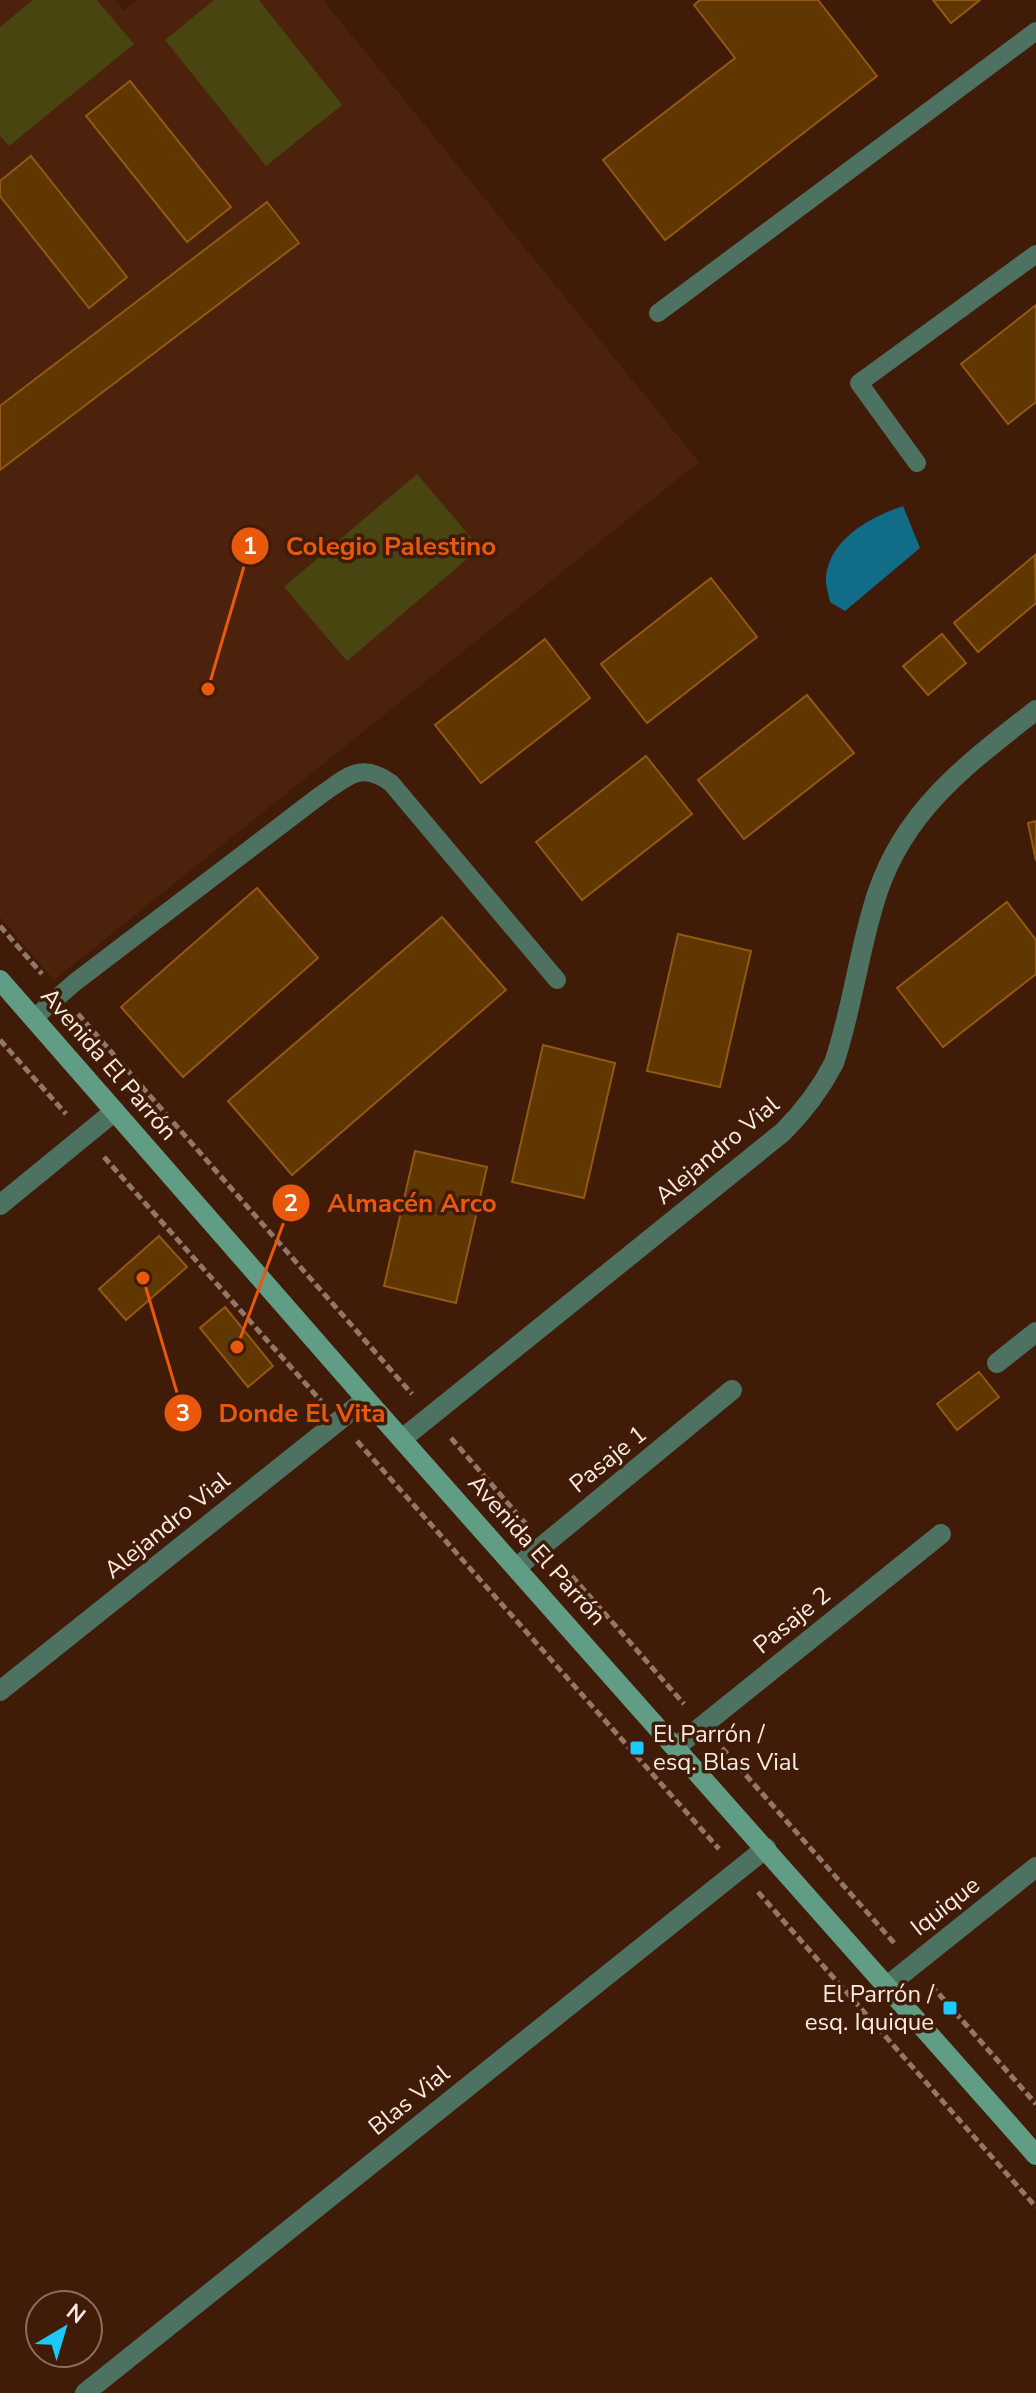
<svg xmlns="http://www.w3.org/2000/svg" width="1036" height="2393" viewBox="0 0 1036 2393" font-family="'Nunito Sans',sans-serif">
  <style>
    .built { fill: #4c220d }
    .green { fill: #484511 }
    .water { fill: #116c88 }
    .building { fill: #613700; stroke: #925913; stroke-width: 2 }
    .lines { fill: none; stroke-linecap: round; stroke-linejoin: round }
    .path { stroke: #927667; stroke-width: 5; stroke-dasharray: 8 4; stroke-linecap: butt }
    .service { stroke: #4e7262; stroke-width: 18 }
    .minor { stroke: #4e7262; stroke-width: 20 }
    .tertiary { stroke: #4e7262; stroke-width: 20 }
    .secondary { stroke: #619d84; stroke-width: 20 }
    .poi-dot { fill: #1dc9fc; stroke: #401b08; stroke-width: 3 }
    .labels { text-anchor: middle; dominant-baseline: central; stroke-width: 7; stroke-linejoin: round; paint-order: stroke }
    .street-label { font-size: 24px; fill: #fbeae2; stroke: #401b08 }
    .poi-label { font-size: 24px; fill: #fbeae2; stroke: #401b08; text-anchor: start }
    .leader { fill: none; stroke: #e8590c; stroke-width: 3 }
    .callout-dot { fill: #e8590c; stroke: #401b08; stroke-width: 3 }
    .mark-label { font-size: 24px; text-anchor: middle; font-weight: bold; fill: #fff }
    .callout-label { font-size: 26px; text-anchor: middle; font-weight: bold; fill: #e8590c; stroke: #401b08; stroke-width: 7; stroke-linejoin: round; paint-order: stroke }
  </style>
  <rect width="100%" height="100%" fill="#401b08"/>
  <path class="built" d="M0 0H115L124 11 138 0H323L699 462 54 980 0 917Z"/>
  <path class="green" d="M33 0H97L134 44 9 146 0 136V27Z
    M214 0H259L342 105 266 166 165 40Z
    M417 474 480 548 347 661 284 587Z"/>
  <path class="water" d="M903 506 920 548 845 611 830 602C829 595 825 584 826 577 830 538 871 517 903 506Z"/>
  <path class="building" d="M700 0H818L877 76 665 240 603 160 735 58 694 5Z
    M933 0H980L951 23Z
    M130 81 231 207 187 242 86 116Z
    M31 156 127 277 89 308 0 196V181Z
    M267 202 299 243 0 470V406Z
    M1036 305V402L1008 424 961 364Z
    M1035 555 1036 603 978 652 954 623Z
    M711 578 757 637 647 723 601 664Z
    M942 634 966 663 928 695 903 666Z
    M545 639 590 698 481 783 435 725Z
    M807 695 854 753 744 839 698 780Z
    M646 756 692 814 582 900 536 842Z
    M1036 821V861L1028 823Z
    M257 888 318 958 183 1077 121 1007Z
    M1007 902 1036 940V974L943 1047 897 988Z
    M442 917 506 990 292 1175 228 1101Z
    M678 934 751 951 720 1087 647 1071Z
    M543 1045 615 1063 584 1198 512 1182Z
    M415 1151 487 1167 456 1303 384 1286Z
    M159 1236 187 1267 126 1320 99 1289Z
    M225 1307 273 1366 248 1387 200 1328Z
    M979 1372 999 1397 957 1430 937 1404Z"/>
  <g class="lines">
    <path class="path" d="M0 926 42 974
      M78 1014 412 1394
      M0 1040 66 1114
      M104 1157 321 1401
      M451 1438 526 1524
      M357 1441 719 1849
      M564 1567 684 1704
      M722 1748 895 1944
      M758 1892 1036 2207
      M931 1985 1036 2104"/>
    <path class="service" d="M658 313 1036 31
      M917 463 859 383 1036 254
      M34 1018 74 983 318 797C346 778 360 760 391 783L557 980"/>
    <path class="minor" d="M0 1205 115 1111
      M997 1363 1036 1332
      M402 1439 783 1132C804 1111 820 1090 834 1063 853 1007 859 947 878 891 907 807 969 763 1036 710
      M517 1567 732 1390
      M0 1691 366 1399
      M676 1747 941 1534"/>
    <path class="tertiary" d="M887 1986 1036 1867
      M85 2393 766 1848"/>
    <path class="secondary" d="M0 980 366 1399 1036 2155"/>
  </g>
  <g class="poi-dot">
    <rect x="629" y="1740" width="16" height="16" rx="4"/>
    <rect x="942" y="2000" width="16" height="16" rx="4"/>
  </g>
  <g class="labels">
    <g class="street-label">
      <text transform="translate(109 1064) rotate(49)">Avenida El Parrón</text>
      <text transform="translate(717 1150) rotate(-40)">Alejandro Vial</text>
      <text transform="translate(608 1459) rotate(-39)">Pasaje 1</text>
      <text transform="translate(167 1525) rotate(-39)">Alejandro Vial</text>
      <text transform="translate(537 1550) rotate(48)">Avenida El Parrón</text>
      <text transform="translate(792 1620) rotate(-39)">Pasaje 2</text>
      <text transform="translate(945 1906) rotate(-38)">Iquique</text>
      <text transform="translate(409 2100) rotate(-39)">Blas Vial</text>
    </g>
    <g class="poi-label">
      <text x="653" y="1734">El Parrón /<tspan x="653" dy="28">esq. Blas Vial</tspan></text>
      <text x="934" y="1994" text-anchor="end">El Parrón /<tspan x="934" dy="28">esq. Iquique</tspan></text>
    </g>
  </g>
  <path class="leader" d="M208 689L250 546M237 1347L291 1203M143 1278L183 1413"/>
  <g class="callout-dot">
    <circle cx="208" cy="689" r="8"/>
    <circle cx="237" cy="1347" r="8"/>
    <circle cx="143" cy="1278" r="8"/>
    <circle cx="250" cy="546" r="20"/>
    <circle cx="291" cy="1203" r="20"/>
    <circle cx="183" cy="1413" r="20"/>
  </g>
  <g class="mark-label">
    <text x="250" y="554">1</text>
    <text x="291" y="1211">2</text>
    <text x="183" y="1421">3</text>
  </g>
  <g class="callout-label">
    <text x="391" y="555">Colegio Palestino</text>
    <text x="412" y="1212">Almacén Arco</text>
    <text x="302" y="1422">Donde El Vita</text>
  </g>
  <g transform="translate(64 2329) rotate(38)"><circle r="38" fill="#401b08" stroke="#8b6e5f" stroke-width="2"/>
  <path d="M0-6L14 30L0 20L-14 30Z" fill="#1dc9fc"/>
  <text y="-12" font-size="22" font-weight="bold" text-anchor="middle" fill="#fbeae2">N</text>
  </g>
</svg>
